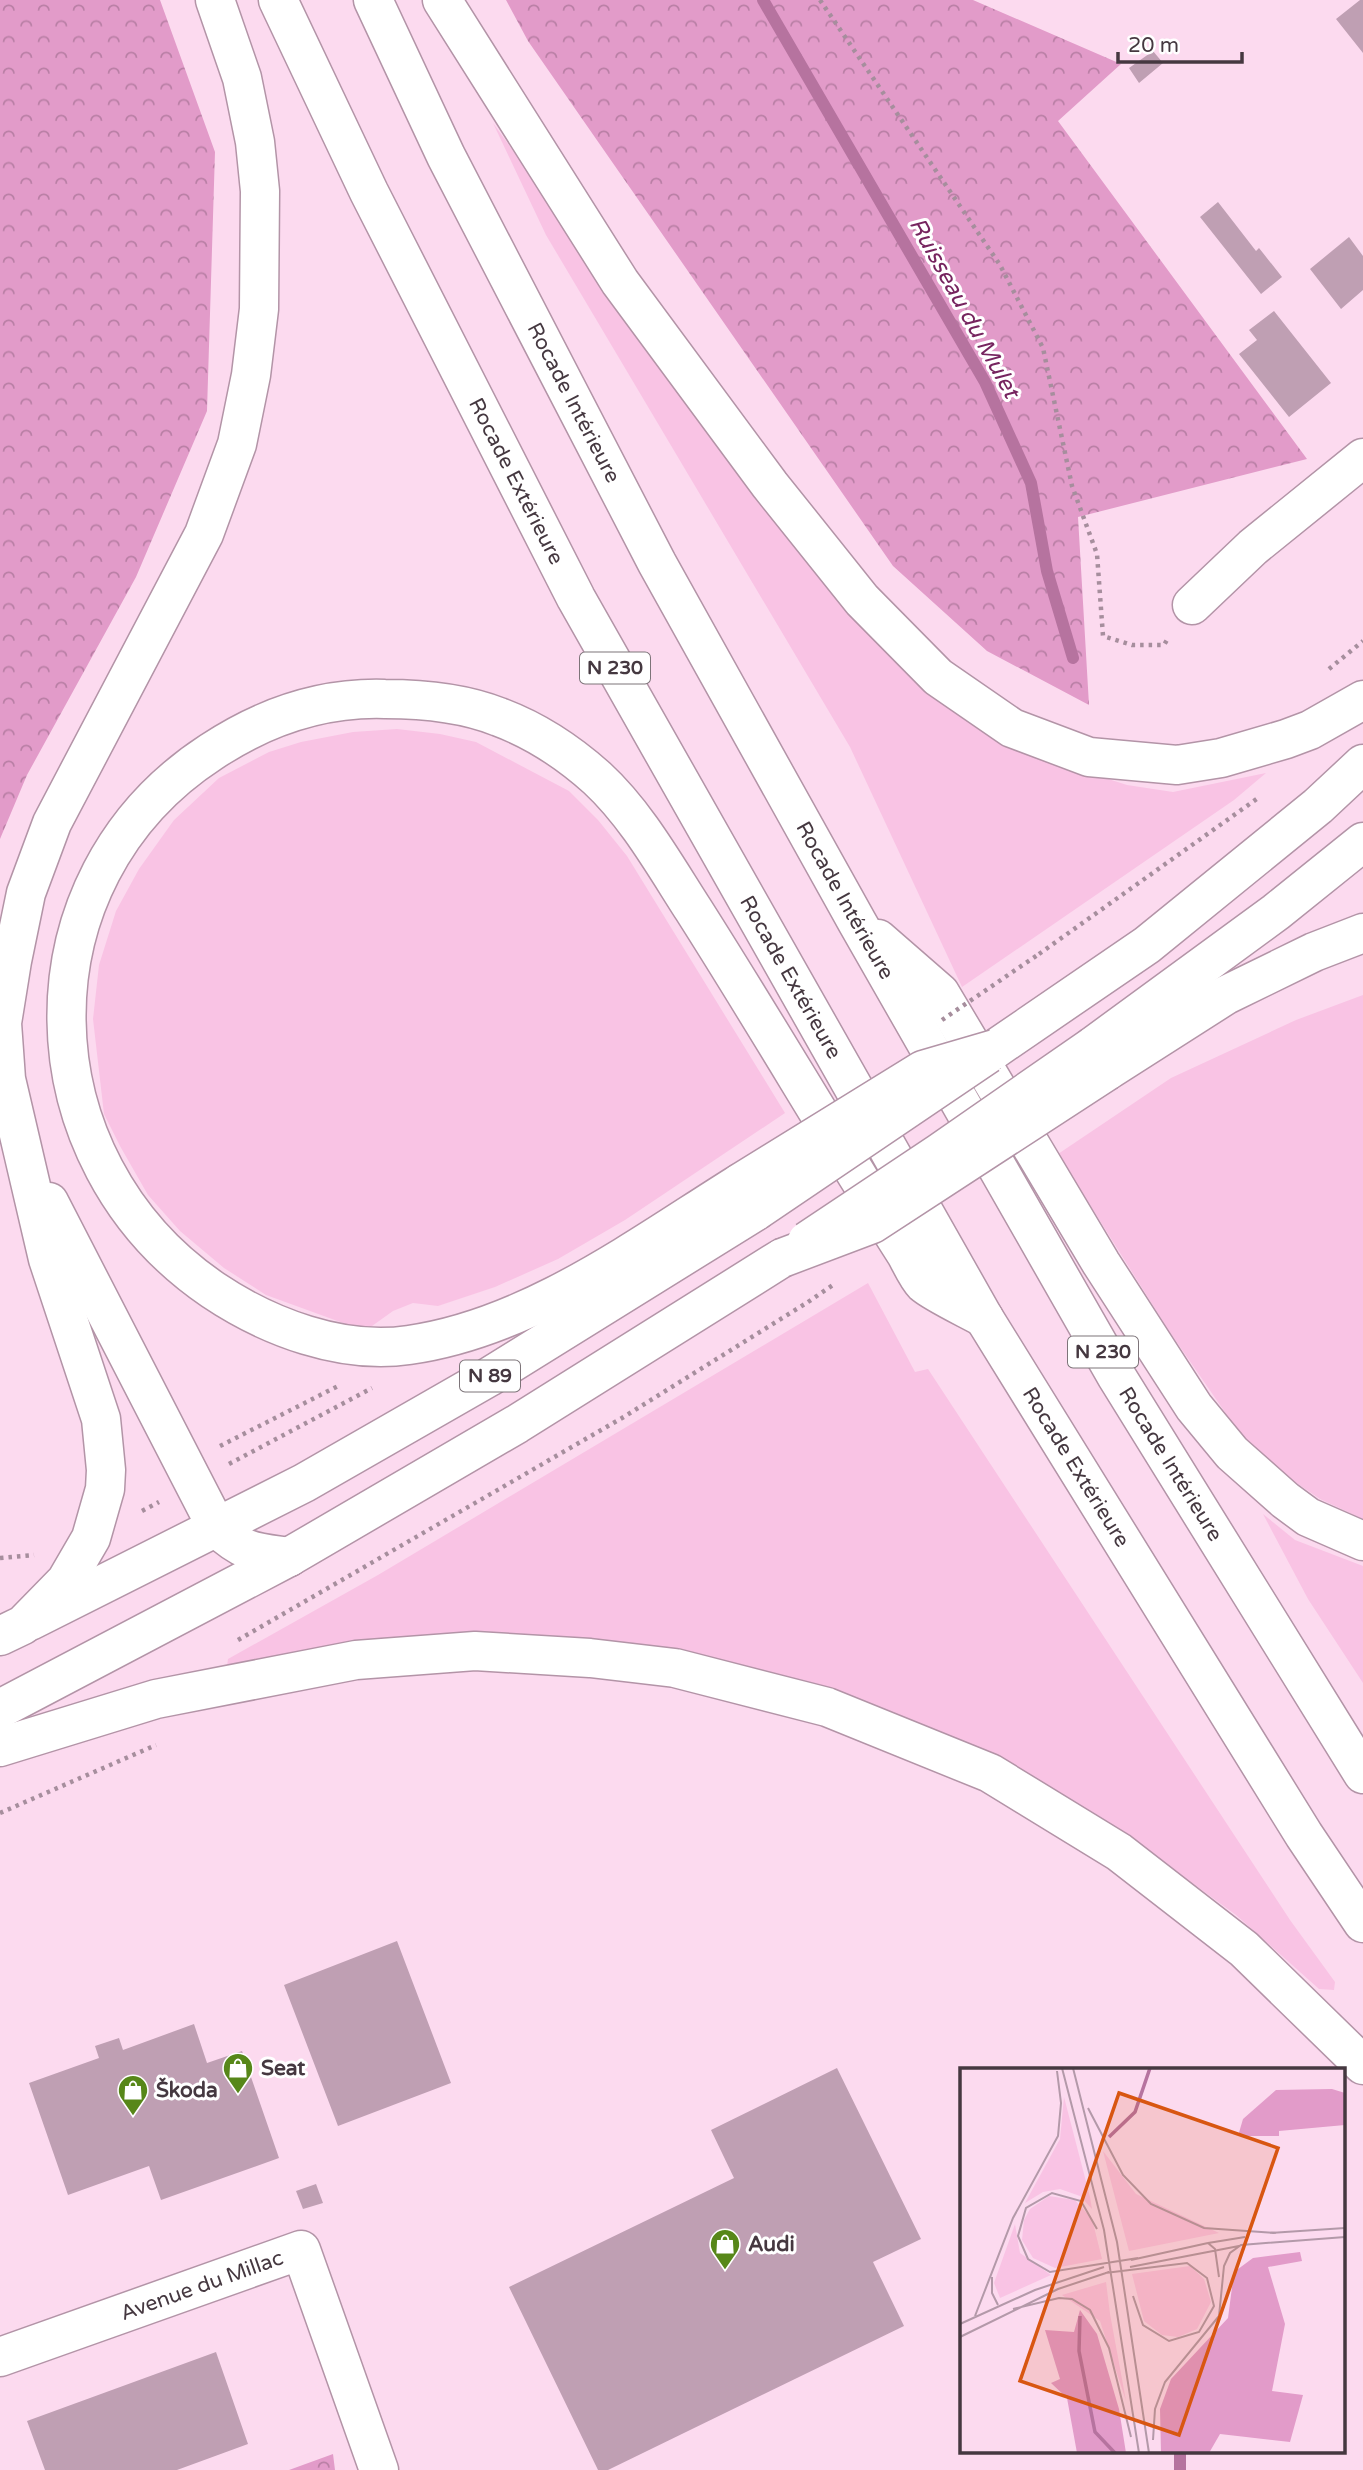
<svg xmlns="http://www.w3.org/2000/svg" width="1363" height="2470" viewBox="0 0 1363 2470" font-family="'Varela Round',sans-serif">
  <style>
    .green { fill: #f9c3e4 }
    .forest { fill: url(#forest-crowns) }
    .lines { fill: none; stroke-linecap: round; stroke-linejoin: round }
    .stream { stroke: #b6739f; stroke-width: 12 }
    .building { fill: #bf9fb3 }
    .minor-casing { stroke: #b394a7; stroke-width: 41 }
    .primary-casing { stroke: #b394a7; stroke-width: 41 }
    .trunk-casing { stroke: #b394a7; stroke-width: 41 }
    .path { stroke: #a68e9d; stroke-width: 4.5; stroke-dasharray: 3.5 5; stroke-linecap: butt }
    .minor { stroke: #fff; stroke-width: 38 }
    .primary { stroke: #fff; stroke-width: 38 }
    .trunk { stroke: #fff; stroke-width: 38 }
    .primary-bridge-casing { stroke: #b394a7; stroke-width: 41; stroke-linecap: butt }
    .trunk-bridge-casing { stroke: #b394a7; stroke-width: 41; stroke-linecap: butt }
    .path-bridge { stroke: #a68e9d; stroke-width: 4.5; stroke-dasharray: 3.5 5; stroke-linecap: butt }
    .primary-bridge { stroke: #fff; stroke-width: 38 }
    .trunk-bridge { stroke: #fff; stroke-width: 38 }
    .labels { text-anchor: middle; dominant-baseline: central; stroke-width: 6; stroke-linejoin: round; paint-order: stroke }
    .shield { fill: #fff; stroke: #7d7479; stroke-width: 2 }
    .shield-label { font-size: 19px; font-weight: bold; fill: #453840 }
    .street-label { font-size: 21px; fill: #453840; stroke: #fff }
    .poi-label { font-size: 21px; font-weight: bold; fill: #453840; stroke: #fff; text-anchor: start }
    .water-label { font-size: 23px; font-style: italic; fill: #76245f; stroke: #fff }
    .inset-river { fill: none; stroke: #b6739f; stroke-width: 3.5 }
    .inset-road { fill: none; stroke: #b399a9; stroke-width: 2 }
    .view { fill: #d85611; fill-opacity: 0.15; stroke: #d85611; stroke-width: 3.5 }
    .inset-edge { fill: none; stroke: #453840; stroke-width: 3.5 }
  </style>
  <defs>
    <pattern id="forest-crowns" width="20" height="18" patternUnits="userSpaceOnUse" patternTransform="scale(1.75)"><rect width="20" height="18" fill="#e29bc9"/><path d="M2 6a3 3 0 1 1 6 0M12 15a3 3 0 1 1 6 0" fill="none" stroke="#b97fa5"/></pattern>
  </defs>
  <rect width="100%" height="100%" fill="#fcdaef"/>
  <path class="green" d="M493 123 807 559 1077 769 1127 785 1173 792 1266 773 1234 800 962 987 850 747 546 235Z
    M397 729 440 734 476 742 569 791 598 820 627 856 785 1113 625 1220 558 1259 495 1287 438 1306 413 1303 393 1311 365 1331 266 1295 224 1268 180 1231 148 1195 120 1146 104 1114 93 1019 99 965 116 911 139 869 174 820 219 778 269 752 301 742 353 732Z
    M1363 995V1519L1320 1499 1270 1465 1240 1434 1169 1331 1058 1154 1171 1078 1296 1020Z
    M868 1283 915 1372 928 1369 1290 1920 1335 1982 1334 1990 1319 1989 1236 1915 1158 1858 725 1664 226 1673 228 1659 378 1575Z
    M1263 1514 1295 1540 1363 1566V1683L1308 1599Z"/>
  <path class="forest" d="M0 0H160L215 152 207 411 136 577 27 775 0 839Z
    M506 0H973L1121 64 1058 121 1307 459 1078 517 1089 705 987 651 893 566 528 41Z
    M333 2454 335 2470H289Z"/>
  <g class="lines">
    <path class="stream" d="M763 0 985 382 1031 483 1047 571 1073 658
      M1180 2470V2451"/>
  </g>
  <path class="building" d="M1360 0H1363V53L1336 19Z
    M1153 51 1163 63 1139 83 1129 68Z
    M1218 202 1256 251 1259 248 1282 277 1261 294 1200 217Z
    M1349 237 1363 256V290L1341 309 1310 269Z
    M1274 311 1331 383 1289 417 1239 354 1257 340 1249 330Z
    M397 1941 451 2083 338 2126 284 1985Z
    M194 2024 207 2063 242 2051 279 2158 161 2200 149 2166 68 2195 29 2083 99 2058 95 2046 119 2038 123 2050Z
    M837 2068 921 2239 873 2262 904 2326 608 2470H598L509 2287 734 2178 711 2130Z
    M316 2184 323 2203 303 2209 296 2191Z
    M216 2352 248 2444 177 2470H45L27 2421Z"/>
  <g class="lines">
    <g class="minor-casing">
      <g id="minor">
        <path d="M1192 605 1253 547 1363 458"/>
        <path id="s1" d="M0 2357 301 2250 379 2470"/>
      </g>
    </g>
    <g class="primary-casing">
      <path id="primary" d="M1093 1046 1276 912 1363 842
        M995 1049 1147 945 1318 806 1363 764
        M289 1557 517 1424 782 1258
        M30 1621 304 1483 489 1377 756 1211"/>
    </g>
    <g class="trunk-casing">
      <g id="trunk">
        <path id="s2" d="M278 0 369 192 576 598 984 1318 1304 1835 1363 1923"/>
        <path id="s3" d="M373 0 446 156 657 563 857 922 1117 1377 1363 1774"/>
        <path d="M442 0 620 282 770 485 862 600 938 677 1012 728 1089 757 1177 765 1221 758 1286 739 1310 730 1363 700"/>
        <path d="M878 939 940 993 1101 1263 1194 1407 1232 1453 1285 1500 1308 1517 1363 1541"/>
        <path d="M1107 1071 1226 995 1314 952 1363 933"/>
        <path d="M740 1183C639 1246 530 1328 409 1345 342 1355 268 1327 213 1290 22 1160 14 880 211 752 264 717 322 697 385 699 423 699 464 703 499 717 534 730 569 753 597 778 636 814 664 864 693 909 751 1000 806 1093 863 1185 877 1208 891 1231 906 1254 911 1263 917 1277 924 1284 934 1293 970 1310 984 1318"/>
        <path d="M49 1202 217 1528C244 1553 254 1552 289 1557"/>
        <path d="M0 1636 23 1625 66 1581 91 1538 105 1489 106 1470 101 1419 48 1259 6 1079 2 1023 12 961 26 893 52 823 204 534 237 444 251 375 259 309 260 191 255 142 242 78 215 0"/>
        <path d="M0 1709 289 1557"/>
        <path d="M0 1747 156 1699 356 1660 475 1651 590 1658 675 1668 827 1707 990 1773 1119 1852 1244 1949 1363 2065"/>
      </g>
    </g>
    <path class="path" d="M820 0 1000 265 1043 348 1072 486 1097 554 1103 636 1132 645H1164L1168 638
      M1329 669 1363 641
      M1039 954 1258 798
      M220 1446 340 1385
      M229 1464 372 1388
      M142 1511 159 1502
      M0 1558 34 1555
      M238 1640 622 1418 808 1302
      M0 1813 156 1745"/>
    <use href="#minor" class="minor"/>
    <use href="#primary" class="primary"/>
    <use href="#trunk" class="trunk"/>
    <g class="primary-bridge-casing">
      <path id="primary-bridge" d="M756 1211 988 1054
        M807 1241 939 1153 1093 1046"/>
    </g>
    <g class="trunk-bridge-casing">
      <path id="trunk-bridge" d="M740 1183 923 1070 995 1049
        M782 1258 872 1224 1107 1071"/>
    </g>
    <path class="path-bridge" d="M942 1020 1039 954
      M808 1302 833 1285"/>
    <use href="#primary-bridge" class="primary-bridge"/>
    <use href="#trunk-bridge" class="trunk-bridge"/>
  </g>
  <defs>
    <g id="shop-pin" transform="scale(1.575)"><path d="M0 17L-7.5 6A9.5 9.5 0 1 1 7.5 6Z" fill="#578719" stroke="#fff"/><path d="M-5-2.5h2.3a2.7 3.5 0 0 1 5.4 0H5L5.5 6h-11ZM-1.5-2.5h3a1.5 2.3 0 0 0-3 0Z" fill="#fff"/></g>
  </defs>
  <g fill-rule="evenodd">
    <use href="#shop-pin" x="238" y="2068"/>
    <use href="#shop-pin" x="133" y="2090"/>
    <use href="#shop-pin" x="725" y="2244"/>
  </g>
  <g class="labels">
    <g class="shield">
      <rect x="580" y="652.5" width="70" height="31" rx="5"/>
      <rect x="1068" y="1336.5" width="70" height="31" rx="5"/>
      <rect x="460" y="1360.5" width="60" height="31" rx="5"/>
    </g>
    <g class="shield-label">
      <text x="615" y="668">N 230</text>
      <text x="1103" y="1352">N 230</text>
      <text x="490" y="1376">N 89</text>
    </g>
    <g class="street-label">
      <text stroke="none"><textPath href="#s3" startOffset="450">Rocade Intérieure</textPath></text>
      <text stroke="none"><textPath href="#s2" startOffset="537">Rocade Extérieure</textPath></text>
      <text stroke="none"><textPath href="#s3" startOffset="1017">Rocade Intérieure</textPath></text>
      <text stroke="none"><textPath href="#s2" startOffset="1104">Rocade Extérieure</textPath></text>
      <text stroke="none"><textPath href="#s3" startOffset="1668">Rocade Intérieure</textPath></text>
      <text stroke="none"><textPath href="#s2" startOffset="1671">Rocade Extérieure</textPath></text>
      <text stroke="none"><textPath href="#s1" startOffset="214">Avenue du Millac</textPath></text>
    </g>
    <g class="poi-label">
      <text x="261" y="2068">Seat</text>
      <text x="156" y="2090">Škoda</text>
      <text x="748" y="2244">Audi</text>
    </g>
    <g class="water-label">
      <text transform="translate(964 308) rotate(61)">Ruisseau du Mulet</text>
    </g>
  </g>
  <g transform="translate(960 2068)">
    <rect width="385" height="385" fill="#fcdaef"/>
    <path d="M104 29 130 129 132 141 120 128 100 121 83 124 65 135 100 71ZM143 83 176 126 259 165 169 183ZM89 128 115 132 132 151 142 191 95 200 73 190 62 172 64 152 70 141ZM55 156 60 185 91 207 40 230 34 215ZM230 198 244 211 251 234 237 261 218 269 202 267 184 253 172 206ZM146 214 150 246 166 333 140 253 102 227Z" fill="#f9c3e4"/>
    <path d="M372 21 385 25V57L319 63V68H278L283 51 316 22ZM340 184 342 193 308 199 325 256 312 323 343 327 330 374 260 366 249 385H201L200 341 211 311 268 250 274 204 293 190ZM120 242 137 266 159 341 166 385H117L107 330 91 315 100 311 85 262 114 264Z" fill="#e29bc9"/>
    <path class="inset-river" d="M149 69 175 44 190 0M120 248 119 283 135 364 155 385"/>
    <path class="inset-road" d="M102 0 144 162 179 385M113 0 157 174 189 385M128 40 163 107 191 136 244 160 316 165M137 161 121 133 92 125 66 140 58 168 68 191 90 204 178 190M310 165 385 160M248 175 285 169M248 175 255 181 259 209M171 192 248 175M170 199 279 178M145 205 227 195 247 210 254 238 239 264 209 273 183 257 173 228M32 209V225L38 237M53 241 99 230 112 231 130 242 149 280 171 369M15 248 53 150 98 68 101 35 97 3M0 256 75 222 144 199M0 269 98 221 149 204M193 372 195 341 205 314 259 248 264 198 270 185 281 177 385 169"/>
    <path class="view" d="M159 25 318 80 219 367 60 313Z"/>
    <rect width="385" height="385" class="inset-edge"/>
  </g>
  <path d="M1118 52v10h124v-10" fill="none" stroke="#453840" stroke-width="3.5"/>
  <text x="1128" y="52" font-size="21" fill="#453840" stroke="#ffffff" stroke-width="5" paint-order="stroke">20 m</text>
</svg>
